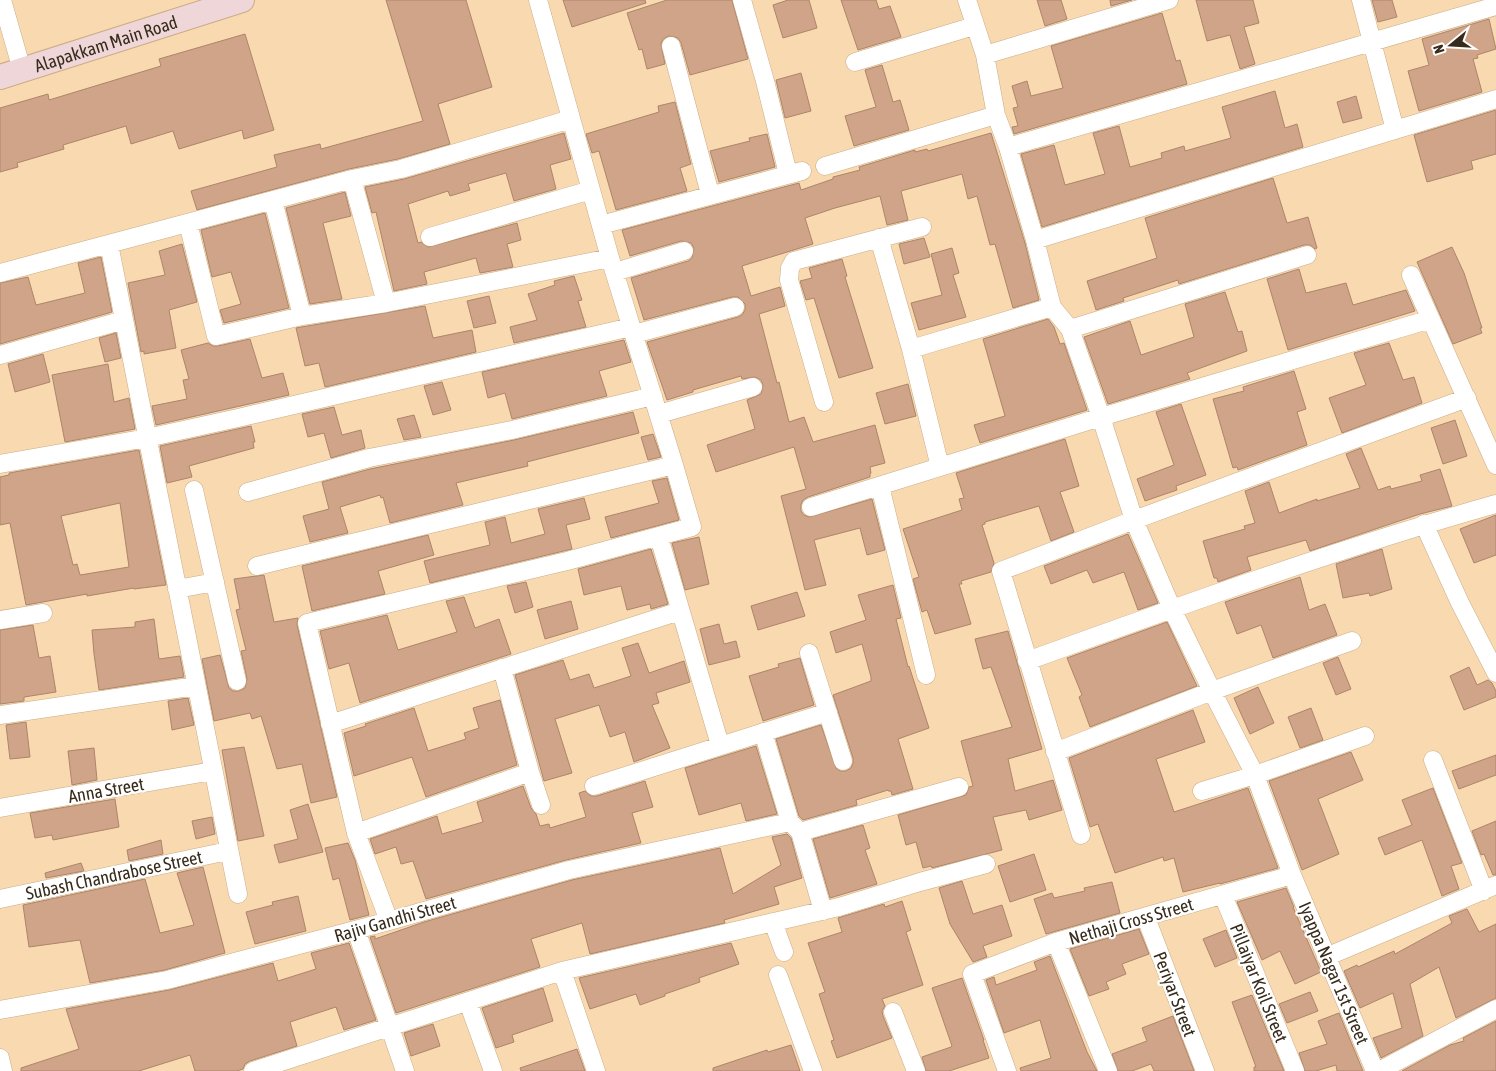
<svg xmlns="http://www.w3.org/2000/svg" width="1496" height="1071" viewBox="0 0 1496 1071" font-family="'Asap Condensed',sans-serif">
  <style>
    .building { fill: #cfa489; stroke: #ae856a; fill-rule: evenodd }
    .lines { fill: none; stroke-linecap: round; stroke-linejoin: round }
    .street-casing { stroke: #cbac85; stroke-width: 19 }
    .secondary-casing { stroke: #cbac85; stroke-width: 26 }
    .street { stroke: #fff; stroke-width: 18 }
    .secondary { stroke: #efd6d8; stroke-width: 24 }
    .labels { text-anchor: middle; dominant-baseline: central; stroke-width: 4.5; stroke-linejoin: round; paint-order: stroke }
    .street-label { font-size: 18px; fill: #372b1b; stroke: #fff }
  </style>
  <rect width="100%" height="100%" fill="#f8d9b0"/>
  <path class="building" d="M386 0H466L492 87 438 104 450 144 398 159 349 169 197 210 191 191 277 167 274 155 320 144 321 149 423 121Z
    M563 0H645L646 3 572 27Z
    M667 0H732L748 59 690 75 681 43 678 38 669 36 663 39 661 44 665 64 647 69 642 49 639 50 627 13Z
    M788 0H809L817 28 783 38 773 5Z
    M841 0H876L879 9 890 6 901 37 858 50Z
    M1037 0H1061L1067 19 1045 26Z
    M1110 0H1132L1111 6Z
    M1196 0H1253L1259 23 1244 27 1255 64 1240 69 1230 35 1207 41Z
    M1372 0H1392L1397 17 1378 22Z
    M1162 13 1176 61 1180 60 1187 84 1014 134 1012 127 1018 126 1013 108 1018 107 1012 86 1027 81 1031 96 1063 88 1051 46Z
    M1489 19 1496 49 1477 55 1478 58 1473 59 1482 92 1419 111 1408 71 1429 65 1422 39Z
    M245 34 274 130 244 139 242 130 179 149 173 131 131 144 126 126 63 145 64 149 17 163 18 167 0 172V108L48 94 49 100 161 66 159 59Z
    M882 65 893 102 900 100 909 130 854 146 845 116 876 107 865 70Z
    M801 73 811 111 785 118 776 80Z
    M1275 91 1285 128 1297 124 1303 147 1042 227 1021 154 1054 145 1065 185 1105 174 1093 133 1119 126 1130 167 1162 158 1161 153 1184 146 1185 151 1231 138 1222 107Z
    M1356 96 1362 118 1343 123 1337 102Z
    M675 102 691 164 680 168 687 191 616 210 599 151 592 153 586 134 659 112 658 106Z
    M1496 110V154L1471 161 1473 169 1427 182 1414 135Z
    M564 133 571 159 550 165 556 189 514 201 506 173 468 184 470 190 450 196 448 191 408 204 418 243 421 242 428 247 517 223 521 240 507 244 513 267 480 273 476 258 424 272 427 284 394 291 376 212 372 213 365 187 404 179Z
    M991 133 1025 243 1039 300 1013 308 995 244 990 245 977 196 968 199 962 174 901 191 908 220 887 225 880 196 835 208 805 218 813 244 742 266 751 296 780 287 785 306 759 314 777 383 779 382 789 422 804 417 813 442 875 425 885 463 870 467 871 473 870 474V477L808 497 803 500 801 505V511L804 515 809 517 872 499 885 550 867 555 860 528 814 540 826 585 805 590 781 496 806 489 794 447 716 472 707 445 755 429 747 400 761 394 763 385 761 380 755 377 742 379 741 376 693 390V392L667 400 647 342 738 317 742 315 745 310V304L738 297H732L644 320 631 278 688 261 692 258 694 248 691 243 681 241 630 256 622 230 799 183 801 190 833 179V177L860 170 859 167 915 150V152L927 149 928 151Z
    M767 134 775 167 719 182 710 151 750 141 749 138Z
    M1273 178 1287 223 1308 217 1317 248 1315 249 1310 245H1304L1179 284 1178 280 1123 298 1124 301 1096 310 1087 281 1157 258 1145 218Z
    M345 192 351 216 323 223 342 299 310 304 286 208Z
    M265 213 289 308 224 323 220 310 241 304 231 272 212 277 201 230Z
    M924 238 930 257 904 264 899 244Z
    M182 244 197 302 169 310 176 348 144 354V351L141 352 128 283 165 275 159 251Z
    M1452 247 1464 273 1482 328H1480L1482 333 1453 344 1417 262Z
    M952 248 959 273 953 275 966 317 919 330 911 303 942 295 931 254Z
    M101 257 112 312 0 344V283L28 277 36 305 85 293 78 263Z
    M842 259 847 276 845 277 873 368 839 378 814 298 806 300 800 281 812 278 809 268Z
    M1299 269 1306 293 1346 283 1353 305 1406 290 1415 311 1288 350 1267 279Z
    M574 276 582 300 578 301 586 327 514 343 510 327 537 320 528 294 555 285 554 281Z
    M1225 292 1238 332 1242 331 1247 351 1187 373 1190 379 1108 404 1084 337 1130 321 1141 355 1194 337 1185 304Z
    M489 296 496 323 474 328 467 301Z
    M425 306 433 338 472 330 476 352 325 387 319 363 305 366 296 328Z
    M1048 319 1054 327 1060 344 1064 343 1087 410 980 443 974 425 1005 416 983 339Z
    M116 333 121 358 105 362 99 338Z
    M250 339 262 378 283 373 289 395 156 425 152 406 187 399 183 380 189 379 181 350 208 343 213 346H218Z
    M624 340 631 362 599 371 607 396 512 419 505 393 488 398 482 372Z
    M1389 343 1403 380 1414 377 1422 403 1342 433 1329 398 1366 385 1354 353Z
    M43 354 50 382 15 392 8 364Z
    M108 364 114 402 129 398 135 429 65 442 52 375Z
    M1294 371 1306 409 1297 412 1307 445 1238 470 1237 467 1233 468 1213 399 1244 391 1243 387Z
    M442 382 451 410 433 415 424 386Z
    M908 384 916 416 885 424 876 393Z
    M1181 404 1206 475 1176 486 1177 490 1145 501 1137 479 1174 465 1156 412Z
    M334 407 342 435 361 430 365 448 331 458 324 433 308 437 302 414Z
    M633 412 639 433 527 462 528 466 456 483 463 505 390 523 383 497 381 498 380 495 340 507 348 533 310 542 303 516 329 509 322 482 370 469 514 440Z
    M414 415 421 437 404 440 397 419Z
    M1455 420 1467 456 1443 464 1431 428Z
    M251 426 255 442H253L254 448 189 466 192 477 167 483 160 446Z
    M653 434 661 457 648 460 641 437Z
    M1065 439 1079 486 1060 492 1074 532 1051 541 1039 506 985 522V524L982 525 994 563 991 572 961 581 962 584H959L971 624 935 634 927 610 922 612 913 579 919 577 903 529 962 510 959 499 964 498 956 473Z
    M1361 448 1378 490 1390 486 1391 489 1422 481 1420 475 1440 469 1452 506 1420 514 1310 551 1306 540 1247 557 1251 570 1218 582 1217 578H1214L1203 541 1245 529 1244 526 1255 523 1245 491 1269 482 1279 513 1317 499V501L1360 488 1346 454Z
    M139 450 166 585 134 589V588L87 596V594L26 605 10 523 0 525V477L9 475V473ZM120 503 129 567 80 575 77 564 73 565 61 516Z
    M667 478 679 520 611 538 605 517 659 503 652 481Z
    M584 498 590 519 566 525 572 549 430 583 424 561 490 545 485 522 505 517 511 543 545 534 538 509Z
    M1496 515V555L1474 563 1460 529Z
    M1128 534 1158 603 1138 610 1124 572 1093 583 1087 570 1051 584 1044 566Z
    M428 535 434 555 378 571 385 594 312 611 302 566Z
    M699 537 709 584 685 590 672 543Z
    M651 549 668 604 651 609 650 604 627 610 621 586 584 595 578 569Z
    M1382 549 1392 589 1370 596 1369 593 1343 598 1336 564Z
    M264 575 274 622 298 618 297 625 337 797 311 803 302 764 277 769 261 716 252 719 250 713 214 721 202 659 220 655 229 688 233 691H239L245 688 247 679 241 651 246 650 236 610 240 609 234 579Z
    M1300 577 1309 610 1325 604 1337 635 1273 658 1261 625 1237 634 1225 602Z
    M526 582 533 607 515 613 507 586Z
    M893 585 901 618 896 619 908 667 909 666 929 728 898 739 913 789 892 795 891 791H888V790L856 800 857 805 803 820 799 816 776 739 821 725 836 768 840 771H846L851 768 853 763V758L833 695 871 681V677L862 644 836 653 830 632 866 620 858 595Z
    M797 592 805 616 758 630 751 606Z
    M464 597 475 628 499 619 511 654 360 703 349 663 329 669 320 631 387 615 398 650 457 632 446 601Z
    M571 601 578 629 545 639 537 610Z
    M154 619 159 659 180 656 184 677 99 690 94 654 92 630 135 627V622Z
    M1167 622 1197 686 1090 727 1079 697 1082 695 1067 658Z
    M719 624 724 644 736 641 740 657 709 665 700 629Z
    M33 625 39 658 50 656 56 692 24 697V701L0 704V630Z
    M1008 631 1042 749 1008 759 1015 791 1053 780 1062 810 1029 820 1026 810 993 817 1002 850 932 868 931 866 923 868 916 842 906 845 898 815 966 795 969 787 973 786 961 741 1012 727 991 667 983 669 975 639Z
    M638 643 649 673 684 661 690 682 656 693 659 703 652 705 670 748 634 762 625 732 610 737 599 705 555 719 572 773 544 781 515 675 563 660 570 680 589 674 594 688 631 676 622 648Z
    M1338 657 1351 689 1336 695 1323 663Z
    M800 658 814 705 763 721 749 676 779 667 778 664Z
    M1469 667 1477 685 1488 680 1492 683 1496 691V697L1464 710 1450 676Z
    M1258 687 1274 723 1250 734 1234 698Z
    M188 698 194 725 172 730 168 701Z
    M500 700 517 765 426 797 412 757 354 776 344 733 366 726 365 724 414 708 428 751 466 739 464 733 479 728 473 708Z
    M1311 708 1323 740 1300 748 1288 717Z
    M1193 710 1205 742 1156 759 1174 812 1248 788 1278 868 1220 884V883L1183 892 1174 858 1164 861 1163 857 1115 873 1098 824 1090 827 1069 758Z
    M26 722 30 757 10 759 6 725Z
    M756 746 777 814 746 821 741 803 699 815 685 768Z
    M244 747 264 836 238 841 222 750Z
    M94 748 97 780 72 785 68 751Z
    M1351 752 1363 780 1318 799 1339 854 1302 870 1269 781Z
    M1496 755V775L1459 789 1452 771Z
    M645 781 653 807 632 813 641 843 566 860 426 899 413 861 401 864 396 847 375 854 370 839 437 816 442 834 483 822 477 802 523 786 531 808 536 814 540 826 549 824 550 828 586 817 579 793 585 791 591 796H597Z
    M1433 788 1462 863 1451 866 1459 889 1442 896 1422 840 1385 855 1378 838 1412 825 1402 800Z
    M115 799 119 827 53 840 52 835 35 838 30 813Z
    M308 804 323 852 279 863 274 845 298 839 290 810Z
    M212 817 215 834 196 839 192 821Z
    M1496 821V875H1493L1484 854 1481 855 1472 831Z
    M863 825 870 848 865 850 877 884 830 898 813 839Z
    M787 834 791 838 802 878 774 887 779 904 724 920 725 923 590 954 582 923 531 939 540 967 396 1013 370 937 375 936V939L424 922 572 880 720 848 733 894 781 865 772 837Z
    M161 840 163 854 129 861 127 850Z
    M348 843 355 860 369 915 350 920 339 878 333 880 325 848Z
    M1034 854 1046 890 1010 902 998 866Z
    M81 863 84 871 46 878 45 873Z
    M203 867 225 953 165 970 90 983 80 940 29 947 23 905 145 879 160 933 194 925 177 873Z
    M962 881 973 914 1002 905 1012 936 983 946 987 957 973 962 950 924 939 888Z
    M1112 882 1120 913 1046 934 1034 899 1052 893 1054 898 1085 891 1084 888Z
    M1286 888 1294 907H1293L1321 972 1295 984 1280 951 1262 960 1237 902Z
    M298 896 306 931 255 944 246 912 273 905 272 902Z
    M902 901 911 930 906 932 923 985 882 999 885 1006 882 1011 883 1016 892 1038 837 1058 831 1041 834 1040 819 994 825 992 808 943 842 932 838 918 884 904 885 907Z
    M1467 909 1479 932 1496 924V998L1456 1018 1439 967 1410 984 1423 1036 1381 1058 1373 1038 1402 1028 1393 993 1360 1008 1344 971 1357 965 1358 967 1394 951 1395 954 1452 923 1449 916Z
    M1139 929 1149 954 1122 964 1126 974 1106 982 1109 989 1089 996 1070 949Z
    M1226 930 1237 958 1215 967 1203 939Z
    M349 943 376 1020 344 1030 336 1007 290 1022 297 1046 250 1061 245 1064 243 1069 237 1071H195L190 1055 139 1071H21V1068L79 1049 66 1009 169 990 273 963 278 981 316 969 311 953Z
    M731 943 739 964 699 978 700 982 665 994V996L640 1005 636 994 590 1009 579 978Z
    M1050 956 1087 1052 1097 1071H1021L1020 1068 1051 1058 1040 1020 1004 1033 986 980 994 977 996 985 1037 970 1034 962Z
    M962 978 984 1040H983L989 1058 949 1071H926L922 1057 951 1047 952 1046 932 988Z
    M543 988 553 1021 512 1035 514 1042 496 1048 482 1008Z
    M1310 992 1318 1011 1287 1023 1279 1004Z
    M1252 995 1284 1071H1254V1067H1256L1232 1002Z
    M1339 1013 1363 1071H1337L1336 1065 1316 1071H1305L1299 1053 1327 1044 1318 1021Z
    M1173 1016 1194 1071H1154L1151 1064 1132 1071H1118L1112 1054 1147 1041 1142 1028Z
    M1496 1021V1071H1402L1450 1045 1464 1041 1463 1038Z
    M433 1024 440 1046 411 1056 404 1033Z
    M791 1045 800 1071H713V1068L767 1050 768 1052Z
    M577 1049 585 1071H521L520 1068Z"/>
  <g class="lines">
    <g class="street-casing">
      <path id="street" d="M2 0 22 70
        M742 0 765 81 788 174
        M967 0 985 55 996 115 1008 147 1035 240 1052 307 1070 329 1101 417 1134 520 1172 609 1212 691 1255 775 1292 875 1375 1071
        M1361 0 1395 130
        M671 46 710 194
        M985 55 1169 0
        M855 62 974 26
        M1008 147 1496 6
        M825 166 996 115
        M352 179 386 303
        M273 200 302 316
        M188 223 216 336 302 316 386 303 610 258
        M601 225 802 171
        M430 237 591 190
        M879 238 911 349 1052 307
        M1035 240 1496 99
        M109 244 238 894
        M615 272 684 251
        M0 273 352 179 401 169 571 119
        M1411 275 1496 465
        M1070 329 1307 255
        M634 334 735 307
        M911 349 940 467
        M0 355 124 320
        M824 402 789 280 790 268 794 261 922 227
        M659 414 753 387
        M0 464 147 438 238 418 631 327
        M880 486 926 675
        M194 490 237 681
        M248 492 369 458 512 430 653 396
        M811 507 1101 417 1431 319
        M1424 524 1460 603 1496 673
        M659 537 720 745
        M257 566 674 465
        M177 589 215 582
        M0 620 43 613
        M809 653 843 761
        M1027 661C1182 605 1337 549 1496 504
        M502 668 530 772 541 805
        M0 715 196 686
        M330 724 680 611
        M763 732 790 822 800 832 823 911
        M1055 752 1212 691 1352 641
        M1433 760 1484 891
        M594 786 828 712
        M1202 791 1255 775 1365 736
        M0 808 213 771
        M800 832 959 787
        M356 833 530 772
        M1081 835 1001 571 1134 520 1467 398
        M1223 895 1295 1071
        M0 899 228 851
        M1146 918 1205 1071
        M389 921 356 833 307 623 567 561 692 527 674 465 610 258 538 0
        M773 922 784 952
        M356 930 405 1071
        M1056 942 1108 1071
        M1326 957 1496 885
        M562 971 596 1071
        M778 975 813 1071
        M468 1002 493 1071
        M0 1010 167 980 389 921 569 870 790 822
        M893 1012 916 1071
        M0 1058 3 1071
        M253 1071 562 971 839 907 920 882 986 864
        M1007 1071 972 974 1056 942 1292 875
        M1379 1071 1496 1009"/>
    </g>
    <g class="secondary-casing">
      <g id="secondary">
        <path id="s1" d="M0 77 242 0"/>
      </g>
    </g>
    <use href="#street" class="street"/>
    <use href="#secondary" class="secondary"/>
  </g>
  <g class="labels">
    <g class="street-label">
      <text stroke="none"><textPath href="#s1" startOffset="111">Alapakkam Main Road</textPath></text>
      <text transform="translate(106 790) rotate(-10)">Anna Street</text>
      <text transform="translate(114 875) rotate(-12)">Subash Chandrabose Street</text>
      <text transform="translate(395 919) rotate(-16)">Rajiv Gandhi Street</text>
      <text transform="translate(1131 921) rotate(-16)">Nethaji Cross Street</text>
      <text transform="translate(1334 973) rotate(67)">Iyappa Nagar 1st Street</text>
      <text transform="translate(1259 983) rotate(68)">Pillaiyar Koil Street</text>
      <text transform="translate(1175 994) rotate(69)">Periyar Street</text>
    </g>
  </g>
  <g transform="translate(1451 45) rotate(252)" stroke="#ffffff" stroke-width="4" paint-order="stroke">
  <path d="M0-4L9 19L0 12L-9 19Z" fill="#372b1b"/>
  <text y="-8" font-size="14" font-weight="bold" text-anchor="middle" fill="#372b1b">N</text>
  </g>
</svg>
